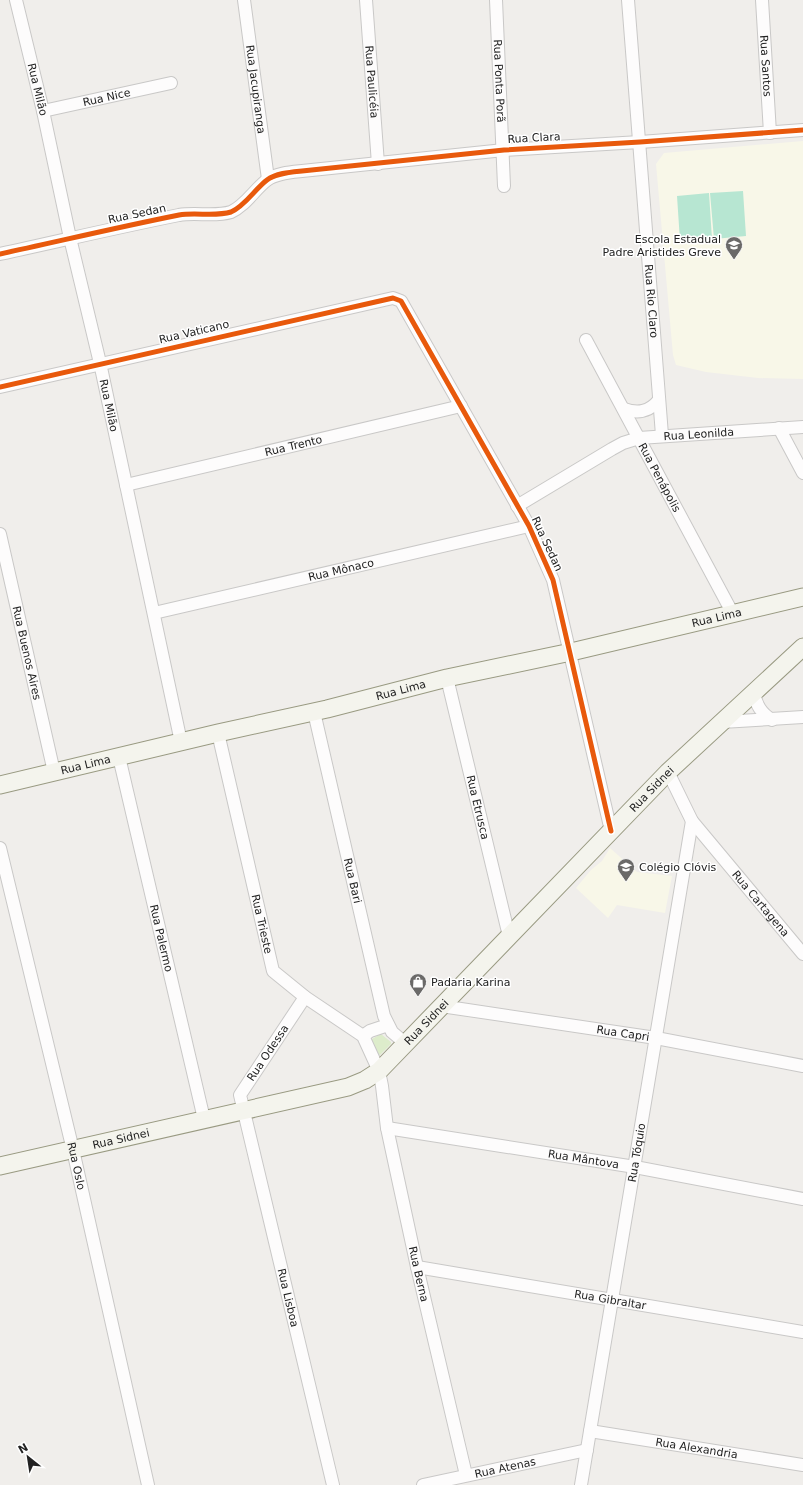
<svg xmlns="http://www.w3.org/2000/svg" width="803" height="1485" viewBox="0 0 803 1485" font-family="'DejaVu Sans',sans-serif">
  <style>
    .education { fill: #f8f7e8 }
    .grass { fill: #ddeccb }
    .pitch { fill: #b7e6d2 }
    .lines { fill: none; stroke-linecap: round; stroke-linejoin: round }
    .minor-casing { stroke: #c9c8c7; stroke-width: 14 }
    .secondary-casing { stroke: #999a82; stroke-width: 19 }
    .minor { stroke: #fdfcfc; stroke-width: 12 }
    .secondary { stroke: #f4f4ed; stroke-width: 17 }
    .cycleway-casing { stroke: #fff; stroke-width: 8 }
    .cycleway { stroke: #e8590c; stroke-width: 5 }
    .labels { text-anchor: middle; dominant-baseline: central; stroke-width: 3; stroke-linejoin: round; paint-order: stroke }
    .street-label { font-size: 11px; fill: #222; stroke: #fff }
    .poi-label { font-size: 11px; fill: #222; stroke: #fff; text-anchor: start }
  </style>
  <rect width="100%" height="100%" fill="#f0eeeb"/>
  <path class="education" d="M803 141V379L758 378 706 372 676 365 673 355 656 164 664 153Z
    M610 848 637 872 672 876 665 913 617 905 608 918 576 888 591 870 602 861Z"/>
  <path class="grass" d="M381 1034 391 1042V1044L380 1055 378 1054 370 1040Z"/>
  <path class="pitch" d="M743 191 746 236 714 239 710 193Z
    M709 193 712 239 680 241 677 196Z"/>
  <g class="lines">
    <g class="minor-casing">
      <g id="minor">
        <path id="s1" d="M16 0 43 111 70 238 100 363 181 742"/>
        <path id="s2" d="M244 0 268 179"/>
        <path id="s3" d="M366 0 378 164"/>
        <path id="s4" d="M496 0 504 186"/>
        <path id="s5" d="M628 0 662 435"/>
        <path id="s6" d="M762 0 770 133"/>
        <path id="s7" d="M43 111 171 83"/>
        <path d="M0 254C60 241 119 227 179 215 196 212 215 217 231 212 245 206 255 189 267 180 276 173 292 172 302 171L504 150 640 142 803 130"/>
        <path id="s8" d="M586 340 733 614"/>
        <path d="M0 387 393 298 401 301 529 526 553 580 611 831"/>
        <path d="M624 409C638 414 649 412 659 400"/>
        <path d="M779 428 803 473"/>
        <path id="s9" d="M126 485 461 406"/>
        <path id="s10" d="M517 506 612 449 623 443 639 438 803 427"/>
        <path id="s11" d="M0 534 54 772"/>
        <path id="s12" d="M154 613 529 526"/>
        <path id="s13" d="M447 678 509 936"/>
        <path d="M754 692C756 705 761 713 772 720"/>
        <path id="s14" d="M314 712 384 1016 392 1032 405 1043"/>
        <path d="M722 722 803 717"/>
        <path id="s15" d="M218 733 273 971 305 997 363 1036 379 1071 382 1086 387 1128 417 1267 466 1475"/>
        <path id="s16" d="M119 757 204 1119"/>
        <path id="s17" d="M668 772 692 821 803 954"/>
        <path id="s18" d="M0 848 73 1150 148 1485"/>
        <path id="s19" d="M305 997 240 1095 333 1485"/>
        <path id="s20" d="M441 1006 656 1038 803 1066"/>
        <path d="M363 1036 370 1031 388 1025"/>
        <path id="s21" d="M387 1128 635 1167 803 1199"/>
        <path id="s22" d="M417 1267 803 1332"/>
        <path id="s23" d="M590 1431 803 1465"/>
        <path id="s24" d="M423 1485 587 1450"/>
        <path id="s25" d="M581 1485 692 821"/>
      </g>
    </g>
    <g class="secondary-casing">
      <g id="secondary">
        <path id="s26" d="M0 785 218 733 327 709 447 678 571 652 803 597"/>
        <path id="s27" d="M0 1166 348 1087 365 1080 379 1071 668 772 803 647"/>
      </g>
    </g>
    <use href="#minor" class="minor"/>
    <use href="#secondary" class="secondary"/>
    <g class="cycleway-casing">
      <path id="cycleway" d="M0 254C60 241 119 227 179 215 196 212 215 217 231 212 245 206 255 189 267 180 276 173 292 172 302 171L504 150 640 142 803 130
        M0 387 393 298 401 301 529 526 553 580 611 831"/>
    </g>
    <use href="#cycleway" class="cycleway"/>
  </g>
  <defs>
    <g id="school-pin" transform="scale(0.9)"><path d="M0 17L-7.5 6A9.5 9.5 0 1 1 7.5 6Z" fill="#6a6968" stroke="#fff"/><path d="M0-5L7-2L0 1L-7-2ZM-4 1L0 2.5L4 1V4Q0 6-4 4Z" fill="#fff"/></g>
    <g id="shop-pin" transform="scale(0.9)"><path d="M0 17L-7.5 6A9.5 9.5 0 1 1 7.5 6Z" fill="#6a6968" stroke="#fff"/><path d="M-5-2.5h2.3a2.7 3.5 0 0 1 5.4 0H5L5.5 6h-11ZM-1.5-2.5h3a1.5 2.3 0 0 0-3 0Z" fill="#fff"/></g>
  </defs>
  <g fill-rule="evenodd">
    <use href="#school-pin" x="734" y="245"/>
    <use href="#school-pin" x="626" y="867"/>
    <use href="#shop-pin" x="418" y="982"/>
  </g>
  <g class="labels">
    <g class="street-label">
      <text stroke="none"><textPath href="#s6" startOffset="66">Rua Santos</textPath></text>
      <text stroke="none"><textPath href="#s4" startOffset="81">Rua Ponta Porã</textPath></text>
      <text stroke="none"><textPath href="#s3" startOffset="82">Rua Paulicéia</textPath></text>
      <text stroke="none"><textPath href="#s2" startOffset="90">Rua Jacupiranga</textPath></text>
      <text stroke="none"><textPath href="#s1" startOffset="92">Rua Milão</textPath></text>
      <text stroke="none"><textPath href="#s7" startOffset="65">Rua Nice</textPath></text>
      <text transform="translate(534 138) rotate(-3)">Rua Clara</text>
      <text transform="translate(137 214) rotate(-12)">Rua Sedan</text>
      <text stroke="none"><textPath href="#s5" startOffset="302">Rua Rio Claro</textPath></text>
      <text transform="translate(194 332) rotate(-13)">Rua Vaticano</text>
      <text stroke="none"><textPath href="#s1" startOffset="416">Rua Milão</textPath></text>
      <text stroke="none"><textPath href="#s10" startOffset="200">Rua Leonilda</textPath></text>
      <text stroke="none"><textPath href="#s9" startOffset="172">Rua Trento</textPath></text>
      <text stroke="none"><textPath href="#s8" startOffset="156">Rua Penápolis</textPath></text>
      <text transform="translate(547 544) rotate(65)">Rua Sedan</text>
      <text stroke="none"><textPath href="#s12" startOffset="192">Rua Mônaco</textPath></text>
      <text stroke="none"><textPath href="#s26" startOffset="736">Rua Lima</textPath></text>
      <text stroke="none"><textPath href="#s11" startOffset="122">Rua Buenos Aires</textPath></text>
      <text stroke="none"><textPath href="#s26" startOffset="412">Rua Lima</textPath></text>
      <text stroke="none"><textPath href="#s26" startOffset="88">Rua Lima</textPath></text>
      <text stroke="none"><textPath href="#s27" startOffset="784">Rua Sidnei</textPath></text>
      <text stroke="none"><textPath href="#s13" startOffset="133">Rua Etrusca</textPath></text>
      <text stroke="none"><textPath href="#s14" startOffset="173">Rua Bari</textPath></text>
      <text stroke="none"><textPath href="#s17" startOffset="162">Rua Cartagena</textPath></text>
      <text stroke="none"><textPath href="#s15" startOffset="196">Rua Trieste</textPath></text>
      <text stroke="none"><textPath href="#s16" startOffset="186">Rua Palermo</textPath></text>
      <text stroke="none"><textPath href="#s27" startOffset="460">Rua Sidnei</textPath></text>
      <text stroke="none"><textPath href="#s20" startOffset="184">Rua Capri</textPath></text>
      <text transform="translate(268 1053) rotate(-56)">Rua Odessa</text>
      <text stroke="none"><textPath href="#s27" startOffset="124">Rua Sidnei</textPath></text>
      <text stroke="none"><textPath href="#s25" startOffset="337">Rua Tóquio</textPath></text>
      <text stroke="none"><textPath href="#s21" startOffset="199">Rua Mântova</textPath></text>
      <text stroke="none"><textPath href="#s18" startOffset="327">Rua Oslo</textPath></text>
      <text stroke="none"><textPath href="#s15" startOffset="601">Rua Berna</textPath></text>
      <text stroke="none"><textPath href="#s19" startOffset="326">Rua Lisboa</textPath></text>
      <text stroke="none"><textPath href="#s22" startOffset="196">Rua Gibraltar</textPath></text>
      <text stroke="none"><textPath href="#s23" startOffset="108">Rua Alexandria</textPath></text>
      <text stroke="none"><textPath href="#s24" startOffset="84">Rua Atenas</textPath></text>
    </g>
    <g class="poi-label">
      <text x="721" y="239" text-anchor="end">Escola Estadual<tspan x="721" dy="13">Padre Aristides Greve</tspan></text>
      <text x="639" y="867">Colégio Clóvis</text>
      <text x="431" y="982">Padaria Karina</text>
    </g>
  </g>
  <g transform="translate(28 1457) rotate(330)" stroke="#ffffff" stroke-width="3" paint-order="stroke">
  <path d="M0-3L7 15L0 10L-7 15Z" fill="#222222"/>
  <text y="-6" font-size="11" font-weight="bold" text-anchor="middle" fill="#222222">N</text>
  </g>
</svg>
